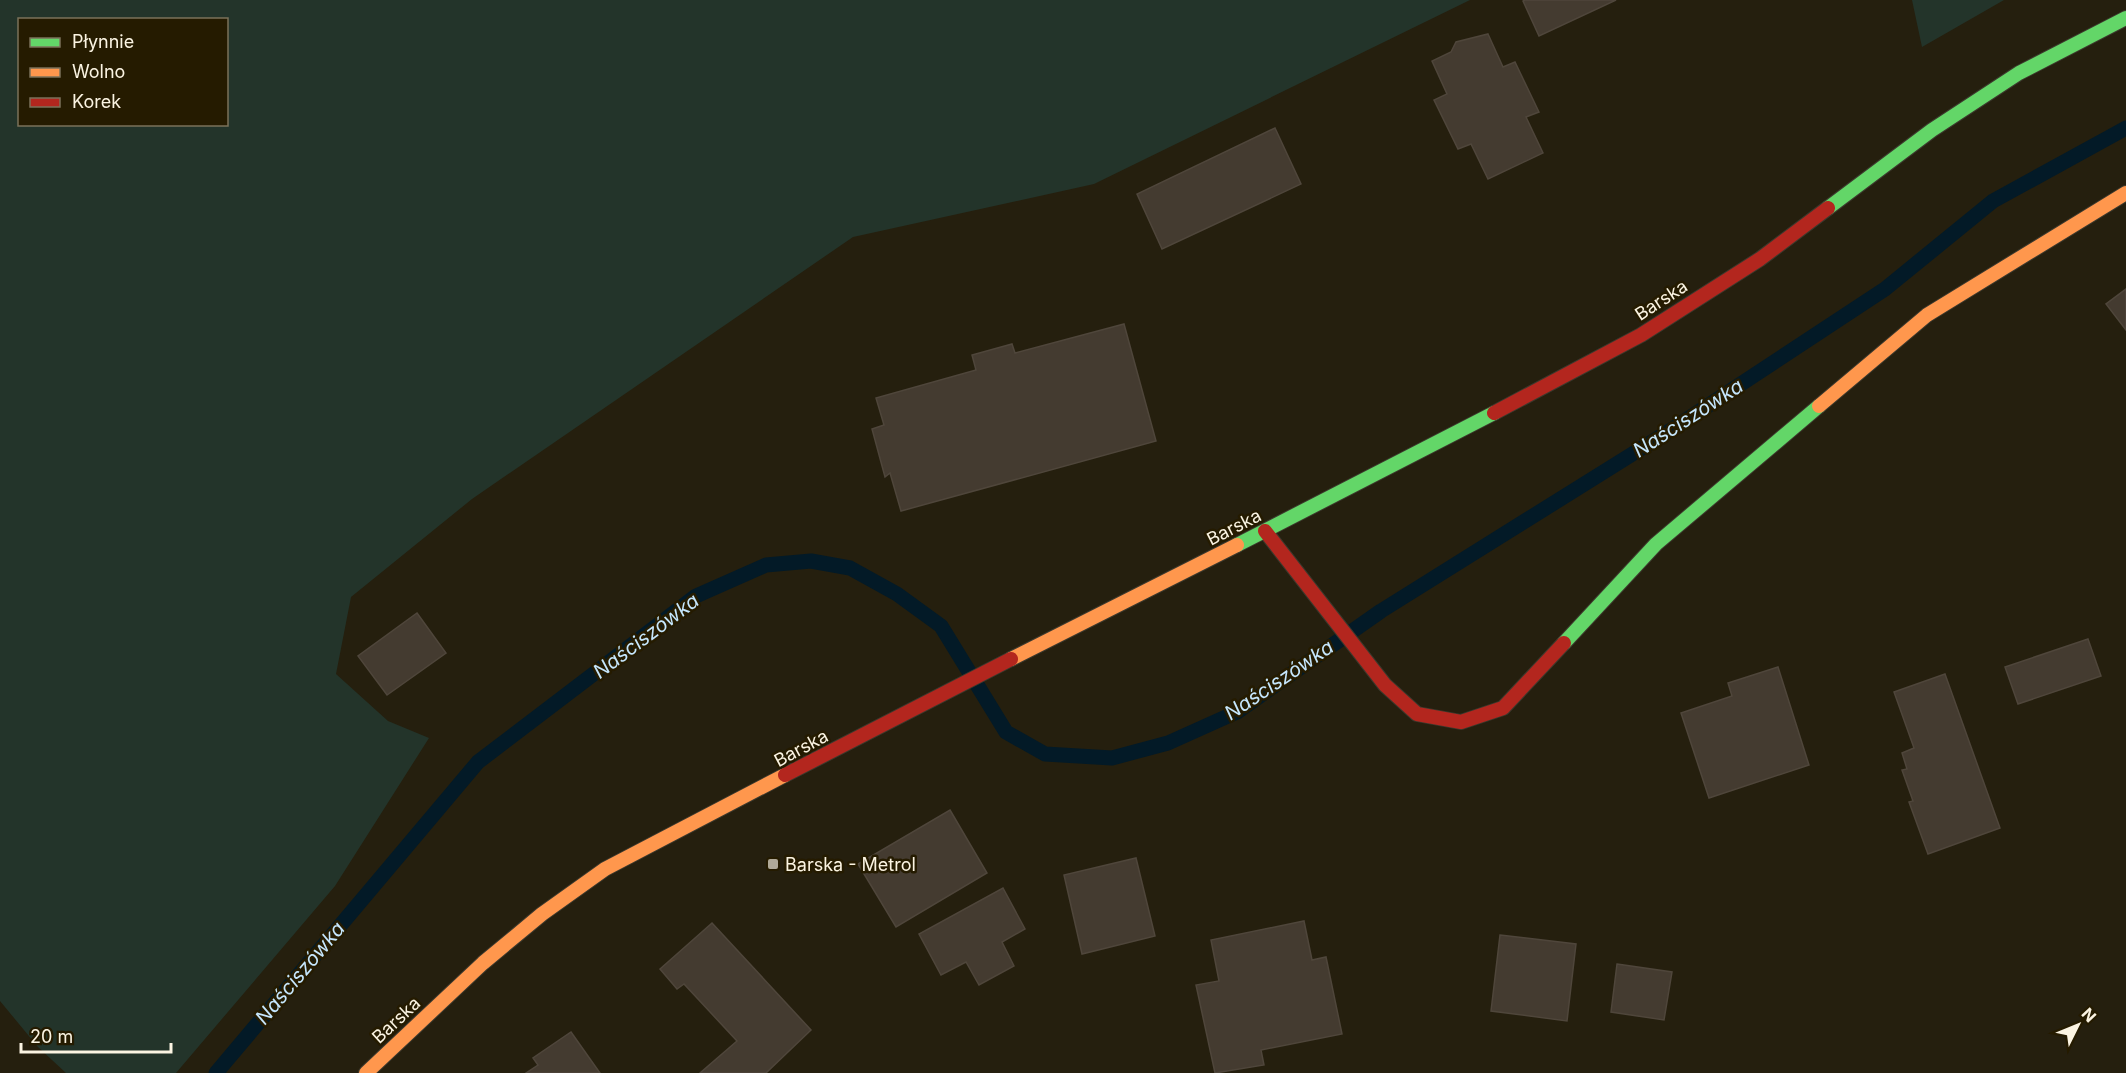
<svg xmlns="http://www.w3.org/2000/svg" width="2126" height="1073" viewBox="0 0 2126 1073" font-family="Inter,sans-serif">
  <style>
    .green { fill: #23342a; fill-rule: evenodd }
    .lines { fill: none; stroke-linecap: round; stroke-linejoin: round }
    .stream { stroke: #031a27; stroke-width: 15 }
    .building { fill: #443b30; stroke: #4f463b; stroke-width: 1.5 }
    .fast-casing { stroke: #3c392d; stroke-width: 16 }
    .slow-casing { stroke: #3c392d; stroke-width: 16 }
    .jam-casing { stroke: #3c392d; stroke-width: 16 }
    .fast { stroke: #63d668; stroke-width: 14 }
    .slow { stroke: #ff974d; stroke-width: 14 }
    .jam { stroke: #b3261e; stroke-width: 14 }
    .poi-dot { fill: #b0a998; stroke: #251b00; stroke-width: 2 }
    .labels { text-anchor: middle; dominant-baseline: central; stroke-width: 5; stroke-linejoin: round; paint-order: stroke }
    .street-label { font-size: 18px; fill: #fbf4e2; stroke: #251b00 }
    .poi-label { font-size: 18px; fill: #fbf4e2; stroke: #251b00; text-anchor: start }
    .water-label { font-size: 20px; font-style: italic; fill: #c6e7fd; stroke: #251b00 }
  </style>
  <rect width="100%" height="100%" fill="#251f0e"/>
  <path class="green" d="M0 0H1470L1094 184 853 237 472 499 351 597 336 674 388 721 429 738 335 886 176 1073H66L38 1047 0 1001ZM20 20H226V124H20Z
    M1912 0H2004L1922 47Z"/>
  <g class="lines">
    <path class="stream" d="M216 1073 478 762 696 596 766 565 811 561 850 568 897 594 941 626 1006 732 1045 754 1112 758 1168 743 1237 712 1381 611 1674 428 1885 289 1993 201 2126 128"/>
  </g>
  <path class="building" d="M1525 0H1616L1539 36 1523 1Z
    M1488 34 1503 67 1515 62 1539 112 1526 117 1543 153 1488 179 1471 144 1458 149 1434 100 1447 94 1432 61 1451 52 1456 42Z
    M1275 128 1301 184 1162 249 1137 194Z
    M2126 289V330L2106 304Z
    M1124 324 1156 441 901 511 890 473 885 477 872 429 884 425 876 398 976 370 972 355 1012 344 1015 353Z
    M417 613 446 653 387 695 358 656Z
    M2088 639 2101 676 2018 704 2005 667Z
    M1778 667 1809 765 1709 798 1681 713 1732 696 1728 683Z
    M1945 674 2000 828 1928 854 1909 802 1913 801 1902 770 1907 769 1902 753 1914 748 1894 692Z
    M950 810 987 873 896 927 858 864Z
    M1136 858 1155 936 1082 954 1064 875Z
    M1003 888 1025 929 1002 942 1014 966 979 985 966 962 941 975 919 934Z
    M1304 921 1312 960 1326 957 1342 1034 1261 1050 1264 1065 1215 1073 1196 985 1219 981 1211 940Z
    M712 923 811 1030 766 1073H700L737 1041 684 984 677 989 660 969Z
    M1500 935 1576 944 1567 1021 1491 1011Z
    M1617 964 1672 972 1664 1020 1611 1012Z
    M571 1032 600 1073H526L538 1065 533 1058Z"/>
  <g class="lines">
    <g class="fast-casing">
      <path id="fast" d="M1828 208 1932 130 2019 73 2126 18
        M1237 545 1494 413
        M1564 643 1656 544 1819 406"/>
    </g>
    <g class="slow-casing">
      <path id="slow" d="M1819 406 1927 315 2126 193
        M1011 659 1237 545
        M366 1073 483 963 542 914 605 869 785 775"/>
    </g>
    <g class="jam-casing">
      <path id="jam" d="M1494 413 1641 335 1760 259 1828 208
        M1265 531 1385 685 1417 714 1461 722 1503 708 1564 643
        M785 775 1011 659"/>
    </g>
    <use href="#fast" class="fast"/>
    <use href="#slow" class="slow"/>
    <use href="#jam" class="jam"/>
  </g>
  <rect class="poi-dot" x="767" y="858" width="12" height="12" rx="3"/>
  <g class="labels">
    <g class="street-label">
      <text transform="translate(1661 300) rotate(-33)">Barska</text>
      <text transform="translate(1234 527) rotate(-27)">Barska</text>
      <text transform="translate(801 748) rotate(-28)">Barska</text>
      <text transform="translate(396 1020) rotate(-43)">Barska</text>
    </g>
    <g class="poi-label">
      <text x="785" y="864">Barska - Metrol</text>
    </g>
    <g class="water-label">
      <text transform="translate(1688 418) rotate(-33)">Naściszówka</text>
      <text transform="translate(646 636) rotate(-37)">Naściszówka</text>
      <text transform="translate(1279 680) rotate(-34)">Naściszówka</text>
      <text transform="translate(300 973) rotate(-50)">Naściszówka</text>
    </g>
  </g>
  <rect x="18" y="18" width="210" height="108" fill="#251b00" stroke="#7b725a" stroke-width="1.5"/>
  <rect x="30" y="38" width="30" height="9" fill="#63d668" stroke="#7b725a" stroke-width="1.5"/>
  <text x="72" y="48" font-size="18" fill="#fbf4e2">Płynnie</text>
  <rect x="30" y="68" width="30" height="9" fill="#ff974d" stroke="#7b725a" stroke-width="1.5"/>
  <text x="72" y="78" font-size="18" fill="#fbf4e2">Wolno</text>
  <rect x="30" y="98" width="30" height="9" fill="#b3261e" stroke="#7b725a" stroke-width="1.5"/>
  <text x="72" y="108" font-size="18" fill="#fbf4e2">Korek</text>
  <g transform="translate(2078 1025) rotate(47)" stroke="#251b00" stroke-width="4.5" paint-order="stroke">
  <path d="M0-4.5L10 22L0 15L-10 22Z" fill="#fbf4e2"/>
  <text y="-9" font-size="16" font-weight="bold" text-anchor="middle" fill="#fbf4e2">N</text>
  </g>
  <path d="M21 1043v9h150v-9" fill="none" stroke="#fbf4e2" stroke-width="3"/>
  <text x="30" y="1043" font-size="18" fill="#fbf4e2" stroke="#251b00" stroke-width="4.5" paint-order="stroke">20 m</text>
</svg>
